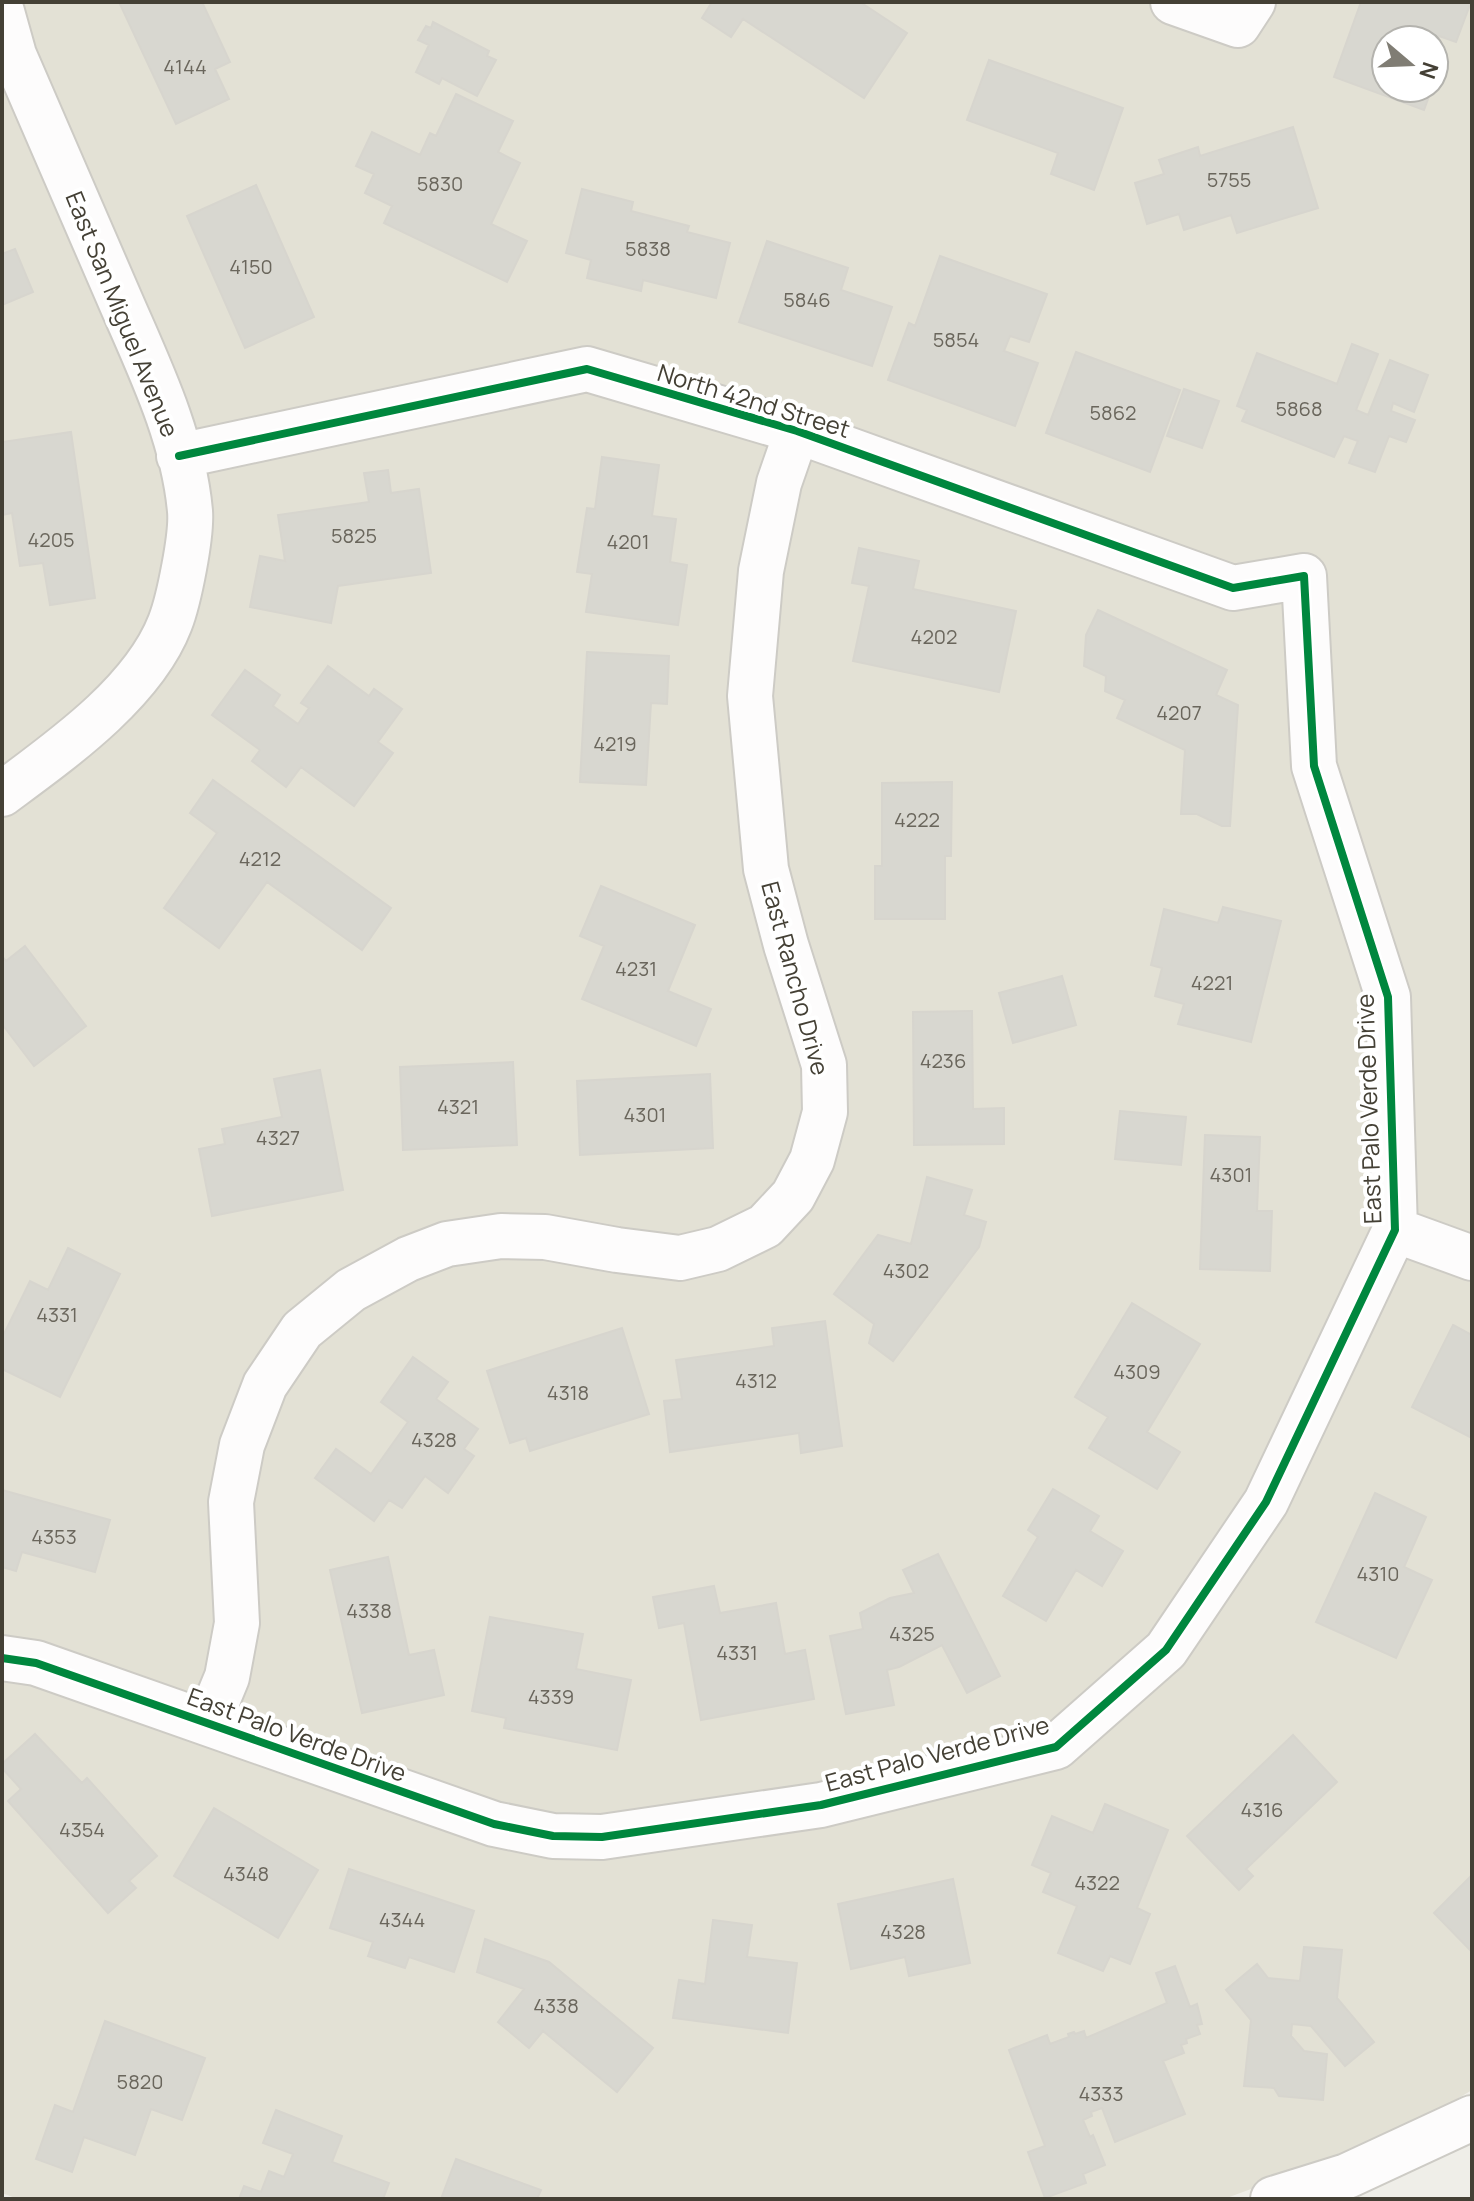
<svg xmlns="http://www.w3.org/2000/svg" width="1474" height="2201" viewBox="0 0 1474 2201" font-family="Manrope,sans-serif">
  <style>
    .residential { fill: #e3e1d5; fill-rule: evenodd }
    .building { fill: #d8d7d0; stroke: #d7d5ce; stroke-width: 2 }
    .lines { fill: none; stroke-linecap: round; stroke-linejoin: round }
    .minor-casing { stroke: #cdcbc5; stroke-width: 48 }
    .minor { stroke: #fdfcfc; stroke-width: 44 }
    .cycleway-casing { stroke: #fff; stroke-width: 13 }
    .cycleway { stroke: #00873e; stroke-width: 8 }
    .labels { text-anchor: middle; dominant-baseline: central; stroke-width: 8; stroke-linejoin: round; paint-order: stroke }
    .number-label { font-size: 20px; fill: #6a665c }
    .street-label { font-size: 24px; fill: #444035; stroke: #fff }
  </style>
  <rect width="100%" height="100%" fill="#efeee8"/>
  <path class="residential" d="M2 2H1472V2090L1397 2135 1224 2199H18L2 2193ZM1386 40H1434V88H1386Z"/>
  <path class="building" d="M119 2H202L230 62 215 69 229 99 176 124Z
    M712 2H860L907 33 864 98 743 19 731 37 702 18Z
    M1361 2H1471L1456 42 1439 36 1434 49V40H1386V88H1432L1424 110 1334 77Z
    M433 22 489 51 487 56 496 60 477 96 442 78 439 84 416 72 429 45 418 40 426 26 431 28Z
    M989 60 1123 108 1094 190 1051 174 1058 153 967 120Z
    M456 94 513 121 498 152 520 163 491 224 527 241 507 282 384 223 392 206 365 193 374 174 356 166 372 132 420 155 430 133 436 136Z
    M1293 127 1318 208 1237 233 1231 215 1184 230 1179 214 1147 224 1135 183 1164 174 1159 160 1198 147 1200 156Z
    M256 185 314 317 245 348 187 216Z
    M582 189 633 202 631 211 689 226 687 232 730 243 716 298 643 280 641 291 587 278 591 260 566 253Z
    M767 241 848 268 841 290 892 307 872 366 739 322Z
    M15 249 33 292 2 305V254Z
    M940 256 1047 294 1029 342 1010 336 1004 351 1038 363 1015 426 888 380 909 323 915 326Z
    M1352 344 1378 354 1356 410 1368 415 1390 360 1428 375 1414 412 1393 403 1391 411 1415 420 1406 442 1389 436 1375 472 1349 463 1358 441 1344 436 1334 457 1242 421 1247 410 1237 406 1257 353 1337 384Z
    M1076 352 1180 390 1150 472 1046 433Z
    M1184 389 1219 401 1202 448 1167 436Z
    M71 432 95 598 50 605 43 563 20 566 12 513 2 515V442Z
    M602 457 659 465 652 516 676 519 670 562 687 565 678 625 586 612 592 574 577 572 587 508 595 509Z
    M388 470 391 493 419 489 431 573 338 586 331 623 250 607 260 556 285 561 278 515 369 502 364 473Z
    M859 548 919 561 913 589 1016 611 999 692 853 661 869 586 852 583Z
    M1098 610 1227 670 1216 695 1238 705 1230 826H1222L1197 814H1181L1185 750 1117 718 1125 700 1105 691 1106 676 1084 666 1086 635Z
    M587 652 669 656 667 704 651 703 646 785 580 782Z
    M328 666 369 696 374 689 402 709 378 742 393 753 354 806 301 767 286 787 252 761 260 750 212 715 245 670 280 695 273 706 298 724 309 708 301 703Z
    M213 780 391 908 362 950 267 882 219 948 164 908 217 833 190 813Z
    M952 782 951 856H945V919H875V866H882V783Z
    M601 886 695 925 668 991 711 1009 696 1046 582 999 604 946 580 936Z
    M1223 907 1281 921 1251 1042 1178 1024 1184 1004 1155 996 1162 968 1151 965 1164 909 1218 923Z
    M25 946 86 1026 34 1066 2 1024V956L6 961Z
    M1062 976 1076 1025 1013 1043 999 993Z
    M972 1011 973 1109 1004 1108V1144L914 1145 913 1012Z
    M513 1062 517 1145 403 1150 400 1067Z
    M320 1070 343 1190 212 1216 199 1149 225 1144 222 1129 282 1117 274 1079Z
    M710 1074 713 1148 580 1155 577 1081Z
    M1120 1111 1186 1117 1181 1165 1115 1159Z
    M1205 1135 1260 1137 1257 1211H1272L1270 1271 1200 1269Z
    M927 1177 972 1190 964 1215 986 1222 979 1247 893 1361 869 1343 874 1324 834 1294 878 1235 911 1244Z
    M68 1248 120 1274 60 1397 2 1369V1338L30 1281 48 1290Z
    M1132 1303 1200 1344 1147 1432 1180 1452 1157 1489 1089 1448 1108 1417 1075 1397Z
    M825 1321 842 1446 801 1453 799 1433 670 1452 664 1401 682 1399 676 1360 774 1346 772 1328Z
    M1453 1325 1472 1335V1438L1412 1407Z
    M622 1328 649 1414 530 1451 526 1438 510 1443 487 1371Z
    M413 1357 448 1382 436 1399 478 1429 464 1449 474 1456 448 1493 425 1476 402 1508 389 1500 374 1521 315 1478 336 1449 371 1474 408 1422 381 1402Z
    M1053 1489 1099 1516 1090 1531 1123 1551 1102 1586 1076 1570 1046 1621 1003 1596 1038 1537 1028 1530Z
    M2 1490 110 1520 95 1572 22 1552 16 1571 2 1567Z
    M1375 1493 1426 1517 1404 1567 1432 1580 1396 1658 1316 1622Z
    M938 1554 1000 1676 967 1693 942 1645 899 1667 887 1670 894 1705 846 1714 830 1636 863 1629 860 1613 890 1598 914 1593 903 1570Z
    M388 1557 409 1655 434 1650 444 1695 362 1713 330 1570Z
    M714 1586 720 1613 776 1603 785 1654 805 1650 814 1699 701 1720 684 1623 659 1628 653 1597Z
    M490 1617 583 1634 576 1669 631 1680 617 1750 504 1728 506 1718 472 1711Z
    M35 1734 82 1783 87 1778 157 1856 129 1881 136 1888 108 1913 8 1801 21 1789 2 1768V1764Z
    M1293 1735 1337 1782 1246 1869 1253 1876 1239 1890 1187 1836Z
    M1105 1804 1168 1830 1137 1908 1150 1914 1130 1964 1110 1956 1103 1971 1058 1953 1077 1906 1043 1892 1051 1873 1032 1865 1052 1816 1093 1833Z
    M214 1808 318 1870 278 1938 174 1876Z
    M349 1869 474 1911 454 1972 409 1957 405 1968 368 1956 373 1942 330 1928Z
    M1472 1875V1952L1434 1913Z
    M953 1879 970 1963 909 1976 905 1957 851 1969 838 1904Z
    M713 1920 752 1925 747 1957 797 1963 788 2033 673 2018 679 1980 705 1984Z
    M485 1939 549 1962 653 2048 617 2092 543 2031 529 2048 498 2022 524 1989 477 1972Z
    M1304 1947 1342 1950 1337 1998 1374 2042 1345 2066 1311 2026 1292 2024 1291 2036 1304 2051 1327 2054 1323 2100 1279 2096 1274 2088 1244 2086 1251 2020 1226 1990 1257 1964 1268 1978 1300 1981Z
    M1175 1966 1190 2007 1197 2004 1202 2024 1197 2025 1200 2034 1186 2039 1187 2043 1181 2045 1184 2053 1163 2061 1185 2114 1115 2142 1102 2108 1091 2112 1092 2116 1083 2120 1090 2137 1093 2135 1105 2165 1083 2174 1086 2183 1045 2198 1028 2152 1045 2146 1009 2050 1047 2035 1050 2044 1069 2037 1068 2034 1074 2032 1075 2034 1084 2031 1086 2038 1167 2003 1156 1973Z
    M105 2021 205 2058 182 2120 151 2109 135 2155 84 2137 72 2172 36 2159 55 2105 73 2112Z
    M276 2110 342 2136 332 2162 389 2183 383 2199H239L244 2186 261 2192 269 2171 284 2177 293 2154 263 2143Z
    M456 2159 541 2190 537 2199H441Z"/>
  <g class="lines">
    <g class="minor-casing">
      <path id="minor" d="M1173 2 1238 25 1253 2
        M2 12 14 55C48 134 83 214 117 293 147 363 183 434 190 511 192 535 179 600 170 623 143 693 60 751 2 794
        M1395 1230 1472 1258
        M2 1658 36 1663 494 1824 553 1836 602 1837 821 1805 1056 1747 1166 1650 1266 1502 1395 1230 1388 997 1314 766 1304 576 1233 588 797 431 587 369 179 456
        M208 1723 227 1677 237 1623 231 1502 242 1445 265 1385 302 1330 351 1290 408 1259 447 1244 501 1236 545 1237 617 1250 680 1258 718 1249 765 1226 793 1196 812 1160 825 1112 824 1065 786 945 766 869 750 696 761 571 779 483 797 431
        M1273 2199 1347 2176 1472 2118"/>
    </g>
    <use href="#minor" class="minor"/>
    <g class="cycleway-casing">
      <path id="cycleway" d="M2 1658 36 1663 494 1824 553 1836 602 1837 821 1805 1056 1747 1166 1650 1266 1502 1395 1230 1388 997 1314 766 1304 576 1233 588 797 431 587 369 179 456"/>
    </g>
    <use href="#cycleway" class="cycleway"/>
  </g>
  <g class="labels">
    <g class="number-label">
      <text x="185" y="66">4144</text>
      <text x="1229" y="179">5755</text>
      <text x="440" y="183">5830</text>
      <text x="648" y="248">5838</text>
      <text x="251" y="266">4150</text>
      <text x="807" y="299">5846</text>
      <text x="956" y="339">5854</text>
      <text x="1299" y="408">5868</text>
      <text x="1113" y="412">5862</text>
      <text x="354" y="535">5825</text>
      <text x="51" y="539">4205</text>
      <text x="628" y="541">4201</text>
      <text x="934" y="636">4202</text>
      <text x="1179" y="712">4207</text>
      <text x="615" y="743">4219</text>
      <text x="917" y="819">4222</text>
      <text x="260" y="858">4212</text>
      <text x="636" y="968">4231</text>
      <text x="1212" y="982">4221</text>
      <text x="943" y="1060">4236</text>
      <text x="458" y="1106">4321</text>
      <text x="645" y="1114">4301</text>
      <text x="278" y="1137">4327</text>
      <text x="1231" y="1174">4301</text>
      <text x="906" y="1270">4302</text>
      <text x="57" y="1314">4331</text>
      <text x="1137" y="1371">4309</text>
      <text x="756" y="1380">4312</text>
      <text x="568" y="1392">4318</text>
      <text x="434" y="1439">4328</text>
      <text x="54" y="1536">4353</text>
      <text x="1378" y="1573">4310</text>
      <text x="369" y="1610">4338</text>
      <text x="912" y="1633">4325</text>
      <text x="737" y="1652">4331</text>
      <text x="551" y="1696">4339</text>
      <text x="1262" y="1809">4316</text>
      <text x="82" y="1829">4354</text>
      <text x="246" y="1873">4348</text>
      <text x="1097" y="1882">4322</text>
      <text x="402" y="1919">4344</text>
      <text x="903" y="1931">4328</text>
      <text x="556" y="2005">4338</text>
      <text x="140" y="2081">5820</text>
      <text x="1101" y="2093">4333</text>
    </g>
    <g class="street-label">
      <text transform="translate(123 314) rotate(68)">East San Miguel Avenue</text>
      <text transform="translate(754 400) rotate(17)">North 42nd Street</text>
      <text transform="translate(796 978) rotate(75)">East Rancho Drive</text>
      <text transform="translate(1368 1109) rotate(-92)">East Palo Verde Drive</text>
      <text transform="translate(297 1734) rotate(20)">East Palo Verde Drive</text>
      <text transform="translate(937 1753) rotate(-15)">East Palo Verde Drive</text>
    </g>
  </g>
  <rect width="1474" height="2201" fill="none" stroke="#444035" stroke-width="8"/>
  <g transform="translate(1410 64) rotate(109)"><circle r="38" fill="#ffffff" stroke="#b4b3ae" stroke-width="2"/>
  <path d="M0-6L14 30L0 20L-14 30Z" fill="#807d74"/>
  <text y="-12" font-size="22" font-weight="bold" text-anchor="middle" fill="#444035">N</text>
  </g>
</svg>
